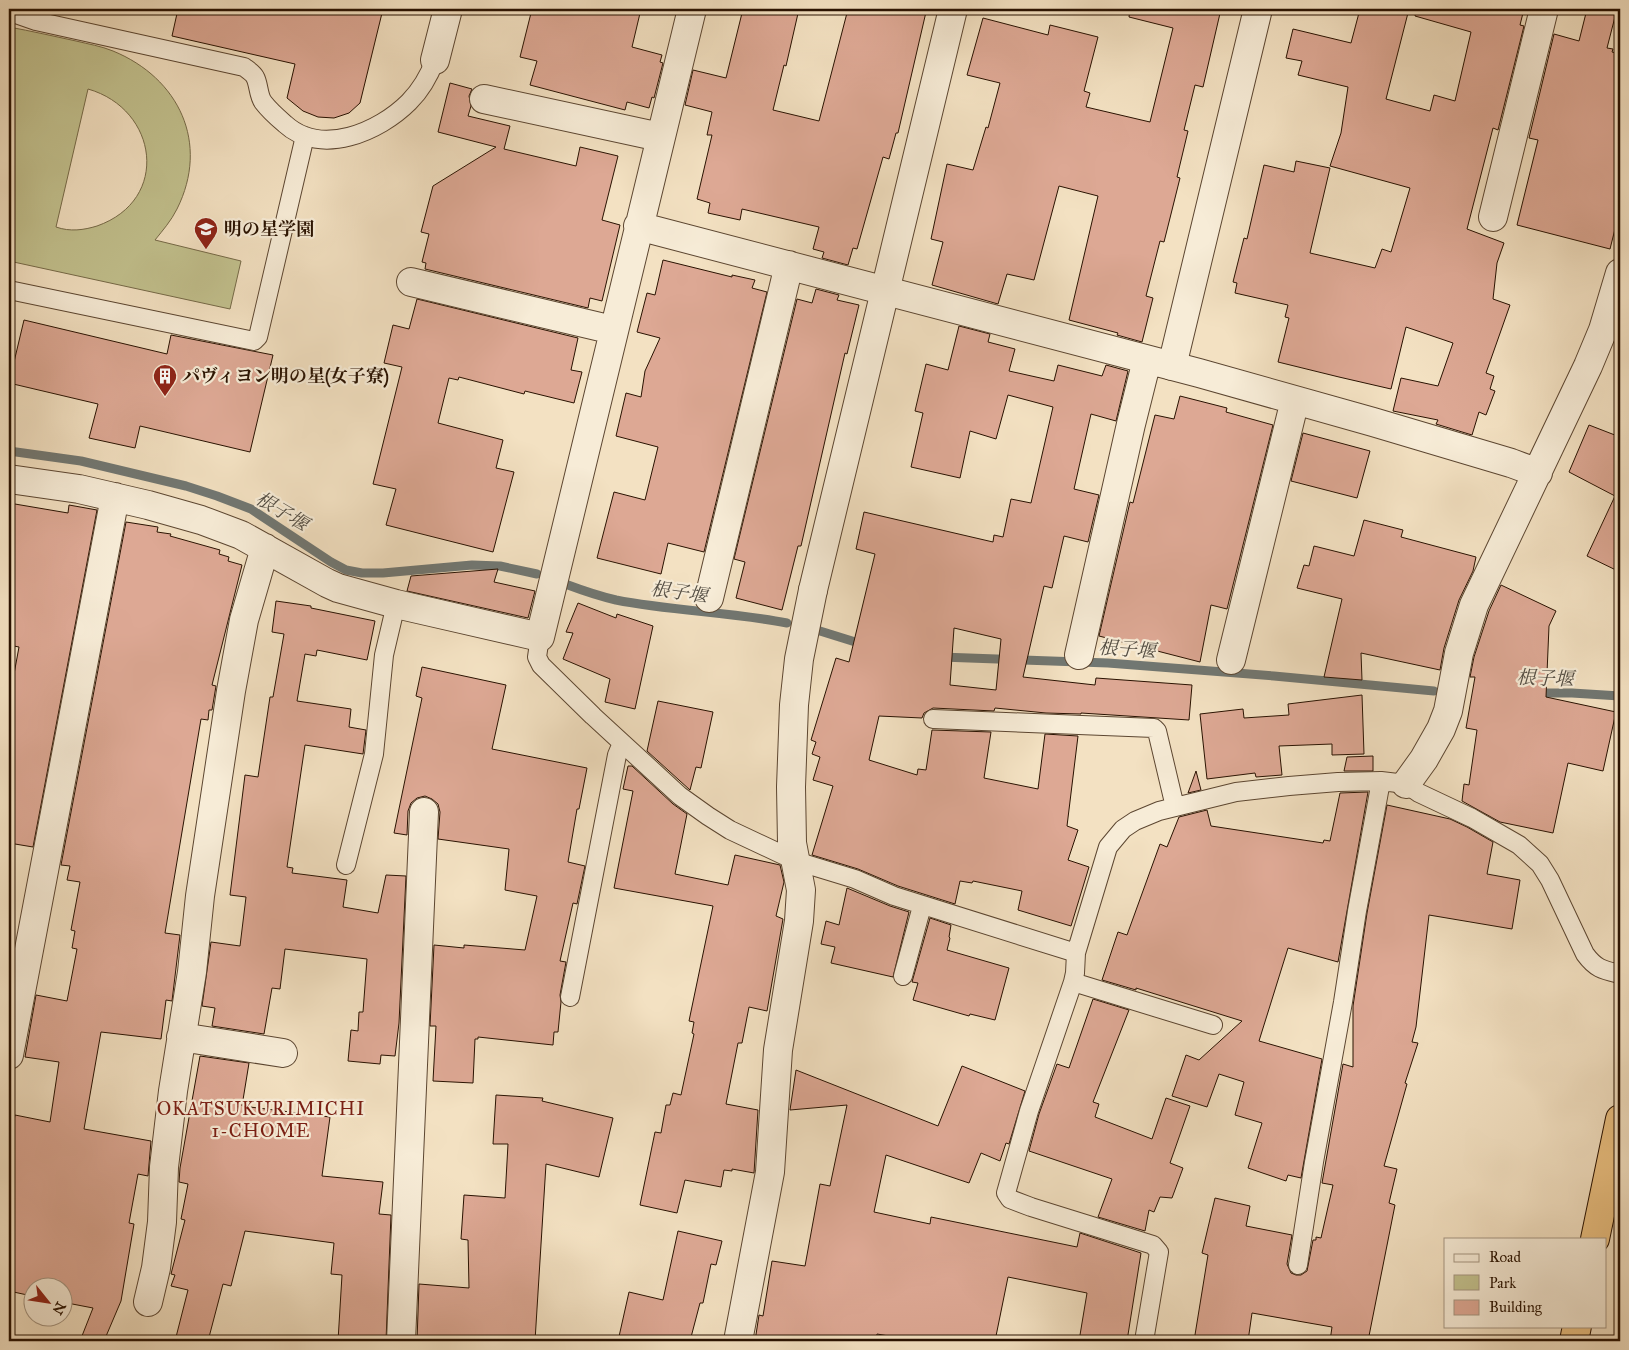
<svg xmlns="http://www.w3.org/2000/svg" width="1629" height="1350" viewBox="0 0 1629 1350" font-family="'IM FELL Great Primer','Noto Serif JP',serif">
  <style>
    .park { fill: #c2c18e; stroke: #766a48; fill-rule: evenodd }
    .lines { fill: none; stroke-linecap: round; stroke-linejoin: round }
    .stream { stroke: #717772; stroke-width: 9 }
    .building { fill: #dda894; stroke: #291201; fill-rule: evenodd }
    .service-casing { stroke: #5c4631; stroke-width: 20 }
    .minor-casing { stroke: #5c4631; stroke-width: 30 }
    .tertiary-casing { stroke: #5c4631; stroke-width: 30 }
    .trunk-casing { stroke: #291201; stroke-width: 30 }
    .service { stroke: #f7ecd7; stroke-width: 18 }
    .minor { stroke: #f7ecd7; stroke-width: 28 }
    .tertiary { stroke: #f7ecd7; stroke-width: 28 }
    .trunk { stroke: #eac081; stroke-width: 28 }
    .labels { text-anchor: middle; dominant-baseline: central; stroke-width: 4.5; stroke-linejoin: round; paint-order: stroke }
    .poi-label { font-size: 18px; font-weight: bold; fill: #291201; stroke: #f7ecd7; text-anchor: start }
    .water-label { font-size: 19px; font-style: italic; fill: #534d43; stroke: #f7ecd7 }
    .neighbourhood-label { font-size: 19px; letter-spacing: 1px; fill: #7a1f14; stroke: #f7ecd7 }
  </style>
  <rect width="100%" height="100%" fill="#f3e1c2"/>
  <filter id="stains"><feTurbulence type="fractalNoise" baseFrequency=".004" numOctaves="4"/><feColorMatrix values="0 0 0 0 .2 0 0 0 0 .09 0 0 0 0 .02 0 0 0 .5 -.17"/></filter>
  <radialGradient id="worn" r=".72"><stop offset=".6" stop-color="#630" stop-opacity="0"/><stop offset="1" stop-color="#630" stop-opacity=".3"/></radialGradient>
  <path class="park" d="M9 27C31 31 53 36 76 41 88 44 101 46 113 51 179 78 210 143 177 209 171 221 163 230 155 240L241 261 230 309 9 261ZM88 89C158 109 171 200 97 226 84 230 70 232 56 227Z"/>
  <g class="lines">
    <path class="stream" d="M9 451 81 461 186 486 217 496 251 509 331 562 346 570 362 573H383L472 565 500 566 537 574
      M568 585C584 591 599 596 616 600 672 611 730 612 787 623
      M820 631 865 645
      M941 657 1108 663 1274 676 1434 691
      M1535 693H1572L1620 696"/>
  </g>
  <path class="building" d="M178 9H383L360 103 349 113 334 118 318 117 303 111 287 98 295 64 172 36Z
    M532 9H641L632 47 662 55 660 62 663 63 654 98 652 97 649 108 627 102 625 110 530 85 537 61 520 57Z
    M743 9H799L786 66 784 65 773 110 819 121 848 9H912L926 12 898 133H896L889 159 883 157 857 249 853 248 848 265 822 258 824 252 813 249 819 227 742 209 740 220 708 213 710 203 697 199 712 135H707L712 112 685 105 693 70 726 78Z
    M1130 9H1221L1203 87 1195 85 1184 130 1188 131 1177 177 1180 178 1164 242 1160 241 1146 296 1153 298 1142 342 1117 335 1118 333 1069 320 1098 196 1059 186 1034 280 1007 274 998 304 932 285 943 242 931 239 947 164 973 170 986 127 988 128 1000 83 967 75 983 18 1048 35 1050 25 1098 37 1084 91 1090 93 1086 107 1150 122 1173 28 1129 17Z
    M1360 9H1409L1386 99 1430 111 1434 95 1455 101 1471 32 1415 16 1416 9H1524L1520 25 1524 26 1498 130 1493 128 1467 229 1504 243 1497 263 1493 299 1510 305 1486 373 1494 376 1490 389 1495 391 1486 415 1479 412 1472 435 1436 424 1438 420 1393 411 1401 378 1438 386 1453 343 1406 327 1391 389 1339 377 1278 362 1289 318 1285 317 1288 305 1235 293 1237 283 1233 282 1244 238 1247 239 1264 165 1294 172 1296 161 1330 168 1310 253 1375 268 1382 249 1391 252 1410 188 1330 166 1341 133 1348 87 1298 75 1302 61 1286 58 1293 29 1351 43Z
    M1587 9H1617L1607 48 1613 49 1612 52 1620 54V209L1610 249 1517 225 1538 140 1529 138 1554 34 1579 41Z
    M450 83 472 89 469 96 471 106 468 116 510 126 504 149 576 166 580 147 618 156 602 220 620 225 602 301 590 298 588 308 425 269 426 263 422 262 429 234 421 232 433 186 496 147 438 132Z
    M663 260 732 277V275L755 280 752 288 767 292 704 552 668 543 661 574 597 558 614 492 645 500 658 447 616 436 626 393 641 397 645 371 660 338 637 332 647 293 655 295Z
    M816 289 839 295 837 300 859 305 847 354 845 353 801 546H798L782 610 736 598 745 562 734 559 797 299 812 303Z
    M417 299 578 338 571 370 582 372 574 403 525 391 524 394 459 377 458 380 449 378 438 423 503 440 496 468 514 472 493 552 386 525 396 489 373 484 402 367 384 363 393 325 409 329Z
    M24 320 167 354 171 335 273 355 250 452 140 426 135 448 89 438 98 404 9 383Z
    M959 326 990 334 988 342 1015 349 1009 371 1054 381 1058 365 1102 376 1106 365 1128 371 1116 421 1091 414 1074 489 1099 495 1088 542 1064 536 1052 588 1044 586 1023 677 1095 685 1096 678 1192 685 1189 720 1081 713V714L1046 713 995 708 994 711 933 708 924 713 922 718 879 716 869 760 917 775 918 769 926 770 932 730 991 732 984 778 1038 789 1045 734 1078 736 1067 826 1078 830 1068 860 1089 867 1071 926 1018 910 1022 891 973 881 972 883 960 881 955 904 898 886 858 869 812 855 833 786 813 780 820 757 812 754 816 742 811 740 836 658 849 662 875 554 856 549 864 512 993 542 994 535 1003 537 1011 499 1031 503 1053 407 1008 395 996 439 970 431 960 478 911 467 923 413 915 411 926 364 948 370ZM954 628 1001 639 996 690 950 685Z
    M1180 396 1227 408 1226 412 1273 425 1227 609 1211 605 1200 662 1099 636 1130 502 1133 503 1155 415 1174 419Z
    M1589 425 1620 437V572L1587 556 1615 496 1569 472Z
    M1303 433 1370 451 1357 498 1291 481Z
    M9 503 68 513 69 505 97 510 33 847 9 843V701L19 647 9 645Z
    M1364 520 1403 530 1401 537 1476 557 1473 571 1459 600 1444 648 1440 670 1361 653 1362 680 1324 677 1342 599 1297 588 1304 565 1309 566 1314 546 1354 556Z
    M126 522 158 527 157 532 171 534 170 536 220 550 219 554 229 557 228 561 242 565 212 685 216 686 212 710H209L208 720 201 719 165 933 180 935 172 1001 166 1000 161 1039 101 1032 84 1129 151 1141 148 1176 138 1174 129 1223 134 1224 121 1301 104 1341H80L93 1308 62 1302V1288H32V1296L9 1291V1147L15 1115 50 1122 59 1062 25 1057 36 995 67 1001 77 949 72 948 75 931 71 930 80 882 67 880 70 866 61 865Z
    M498 569 494 582 535 591 528 618 407 591 411 576Z
    M1501 585 1556 611 1549 626 1546 697 1616 712 1603 771 1568 763 1553 833 1500 822 1462 801 1464 784 1469 785 1477 730 1466 728 1475 677H1470L1474 657 1489 611Z
    M276 601 311 606V608L375 621 367 660 317 650 316 656 305 654 297 701 351 709 349 727 366 730 363 754 305 745 287 867 293 868 292 873 347 880 343 907 378 913 386 875 406 876 399 1023 395 1056 381 1055 380 1064 348 1061 351 1030 358 1031 359 1012H363L367 959 285 949 280 989 272 988 264 1034 212 1026 215 1008 202 1006 211 942 240 946 246 897 230 895 245 775 258 777 270 697H273L284 634 272 632Z
    M578 603 616 618 617 614 653 626 635 709 605 702 610 679 563 659 573 633 566 632Z
    M422 667 506 685 492 749 587 768 579 809H577L568 862 585 866 577 904 573 903 560 961 566 962 560 995 561 1002 558 1032H554L553 1045 478 1037V1039H475L473 1083 433 1081 436 1026H430L434 945 464 948V945L525 950 537 896 505 890 509 849 438 839 440 812 438 804 432 799 425 796 417 798 411 803 408 811 407 835 394 833 422 698 416 696Z
    M1362 695 1364 754 1332 755V744L1279 746 1282 775 1256 777 1255 773 1207 779 1200 714 1243 709 1244 718 1289 715 1288 704Z
    M658 701 713 712 701 768 696 767 690 790 647 751Z
    M1373 756V771H1344L1347 757Z
    M628 766H632L673 804 687 814 675 874 728 885 735 855 780 865 784 882 776 916 783 919 767 1011 749 1007 742 1043H738L726 1104 758 1110 754 1173 732 1169V1171L724 1170 721 1187 685 1180 677 1213 640 1205 655 1132 661 1133 666 1105H670L673 1093 681 1095 694 1034 692 1033 694 1022 689 1021 713 906 614 888 633 791 623 789Z
    M1196 771 1201 790 1188 793Z
    M1368 792 1338 962 1288 948 1259 1041 1322 1059 1301 1178 1288 1175 1286 1181 1248 1168 1262 1123 1235 1115 1244 1082 1219 1074 1207 1107 1172 1096 1186 1055 1199 1060 1242 1021 1136 988V990L1102 980 1118 932 1127 935 1160 844 1167 847 1179 817 1207 810 1211 826 1323 843 1324 840 1330 841 1340 793Z
    M1387 805 1450 819 1467 827 1493 842 1487 874 1520 880 1512 929 1429 915 1416 1027 1412 1042 1418 1043 1405 1083 1407 1084 1384 1166 1397 1169 1389 1203 1395 1205 1368 1341H1330L1332 1327 1252 1313 1248 1341H1194L1208 1255 1202 1253 1215 1198 1250 1206 1246 1226 1292 1235 1287 1264 1291 1273 1296 1275H1301L1307 1271 1313 1240H1316V1237L1321 1238 1333 1185 1322 1183 1343 1064 1353 1067V1006L1367 913Z
    M847 888 890 906 909 912 893 977 831 963 835 947 821 944 826 921 839 925Z
    M930 918 951 925 949 937 950 938 947 950 1009 968 995 1020 970 1014 969 1016 913 1000 918 983 912 982Z
    M1093 999 1129 1010 1093 1102 1099 1104 1095 1117 1152 1139 1166 1098 1190 1106 1170 1163 1183 1168 1172 1198 1160 1197 1154 1212 1149 1210 1145 1231 1098 1217 1112 1179 1029 1151 1039 1114 1057 1064 1069 1068Z
    M200 1056 249 1063 242 1106 330 1117 322 1176 383 1182 379 1214 391 1215 386 1341H338L342 1275 331 1274 334 1243 245 1231 231 1286 223 1284 208 1341H175L188 1290 171 1286 175 1275 171 1274 185 1220 181 1219 188 1184 179 1182 180 1168Z
    M962 1066 1025 1091 1009 1144 1006 1143 1000 1161 981 1153 969 1183 886 1155 874 1212 930 1224 931 1217 1077 1247 1080 1233 1141 1253 1127 1341H1079L1087 1293 1008 1277 995 1341H918L877 1334 876 1341H755L759 1315 763 1316 772 1261 805 1266 820 1184 830 1186 847 1105 790 1110 796 1070 938 1126Z
    M496 1095 543 1098 542 1101 613 1118 599 1177 546 1164 535 1341H417L419 1284 469 1288 468 1240 461 1239 464 1195 505 1198 508 1144H493Z
    M678 1231 722 1241 716 1265 711 1264 703 1303H700L690 1341H618L629 1292 663 1300Z"/>
  <g class="lines">
    <g class="service-casing">
      <path id="service" d="M9 9 16 14 36 21 244 67C248 70 253 73 255 77 259 84 258 95 263 102 269 110 278 118 285 124 321 157 379 132 409 102 421 90 429 76 435 60
        M9 290 254 341 258 337 305 136
        M540 637 537 657 541 665 593 716 680 796 708 816 730 830 796 861 855 879 894 896 1076 953
        M933 719 1154 728 1157 731 1175 807
        M346 865 374 754 384 655 396 604
        M903 976 922 906
        M1073 982 1213 1025
        M570 997 617 755 622 743
        M1298 1265 1314 1162 1343 1002 1357 911 1381 781
        M1144 1341 1159 1252 1153 1245 1031 1207 1010 1199 1006 1193 1029 1111 1073 982 1075 973 1076 953 1108 847 1123 829 1135 821 1159 811 1236 792 1289 786 1338 782 1381 781 1406 784 1419 793 1472 818 1519 845 1540 864 1550 880 1585 954C1596 969 1603 970 1620 974"/>
    </g>
    <g class="minor-casing">
      <path id="minor" d="M484 99 660 137
        M1493 217 1544 9
        M638 226 1199 373 1373 422 1511 463 1538 473
        M411 282 613 330
        M9 479 79 489 148 505 201 520 241 535 327 583 338 588 396 604 540 637 692 9
        M709 598 789 265
        M1079 655 1131 424 1147 360
        M1231 660 1295 400
        M1406 784 1424 759 1441 729 1448 711 1459 653 1474 605 1588 366 1603 330 1620 273
        M181 1037 283 1053
        M9 1055 115 497
        M148 1302 156 1268 162 1222 164 1167 173 1091 192 972 200 896 231 691 244 620 265 548
        M401 1341 424 812
        M738 1341 770 1172 778 1050 799 921 801 890 792 843 791 787 794 705 799 659 813 590"/>
    </g>
    <g class="tertiary-casing">
      <path id="tertiary" d="M435 60 448 9
        M1172 366 1258 9
        M813 590 953 9"/>
    </g>
    <g class="trunk-casing">
      <path id="trunk" d="M1595 1239 1620 1119
        M1574 1341 1577 1326"/>
    </g>
    <use href="#service" class="service"/>
    <use href="#minor" class="minor"/>
    <use href="#tertiary" class="tertiary"/>
    <use href="#trunk" class="trunk"/>
  </g>
  <defs>
    <g id="school-pin" transform="scale(1.25)"><path d="M0 17L-7.5 6A9.5 9.5 0 1 1 7.5 6Z" fill="#8f2418" stroke="#f7ecd7"/><path d="M0-5L7-2L0 1L-7-2ZM-4 1L0 2.5L4 1V4Q0 6-4 4Z" fill="#fff"/></g>
    <g id="building-pin" transform="scale(1.25)"><path d="M0 17L-7.5 6A9.5 9.5 0 1 1 7.5 6Z" fill="#8f2418" stroke="#f7ecd7"/><path d="M-4-6H4V6H1V3H-1V6H-4ZM-2.5-4.3h1.7v1.8h-1.7ZM.8-4.3h1.7v1.8H.8ZM-2.5-1h1.7V.8h-1.7ZM.8-1h1.7V.8H.8Z" fill="#fff"/></g>
  </defs>
  <g fill-rule="evenodd">
    <use href="#school-pin" x="206" y="229"/>
    <use href="#building-pin" x="165" y="376"/>
  </g>
  <g class="labels">
    <g class="poi-label">
      <text x="224" y="229">明の星学園</text>
      <text x="182" y="376">パヴィヨン明の星(女子寮)</text>
    </g>
    <g class="water-label">
      <text transform="translate(282 511) rotate(31)">根子堰</text>
      <text transform="translate(679 592) rotate(8)">根子堰</text>
      <text transform="translate(1127 649) rotate(4)">根子堰</text>
      <text transform="translate(1545 678) rotate(2)">根子堰</text>
    </g>
    <g class="neighbourhood-label">
      <text x="261" y="1108">OKATSUKURIMICHI<tspan x="261" dy="22">1-CHOME</tspan></text>
    </g>
  </g>
  <rect width="1629" height="1350" fill="none" stroke="#f3e1c2" stroke-width="30"/>
  <rect x="10" y="10" width="1609" height="1330" fill="none" stroke="#291201" stroke-width="2.5"/>
  <rect x="15" y="15" width="1599" height="1320" fill="none" stroke="#291201"/>
  <rect x="1444" y="1238" width="162" height="90" fill="#f7ecd7" stroke="#a59581"/>
  <rect x="1454" y="1254" width="25" height="8" fill="#f7ecd7" stroke="#a59581"/>
  <text x="1489" y="1262" font-size="15" fill="#291201">Road</text>
  <rect x="1454" y="1275" width="25" height="15" fill="#c2c18e" stroke="#a59581"/>
  <text x="1489" y="1288" font-size="15" fill="#291201">Park</text>
  <rect x="1454" y="1300" width="25" height="15" fill="#dda894" stroke="#a59581"/>
  <text x="1489" y="1312" font-size="15" fill="#291201">Building</text>
  <g transform="translate(48 1302) rotate(120)"><circle r="24" fill="#f7ecd7" stroke="#a59581"/>
  <path d="M0-4L9 19L0 12L-9 19Z" fill="#8f2418"/>
  <text y="-8" font-size="14" font-weight="bold" text-anchor="middle" fill="#291201">N</text>
  </g>
  <rect width="100%" height="100%" filter="url(#stains)"/>
  <rect width="100%" height="100%" fill="url(#worn)"/>
</svg>
